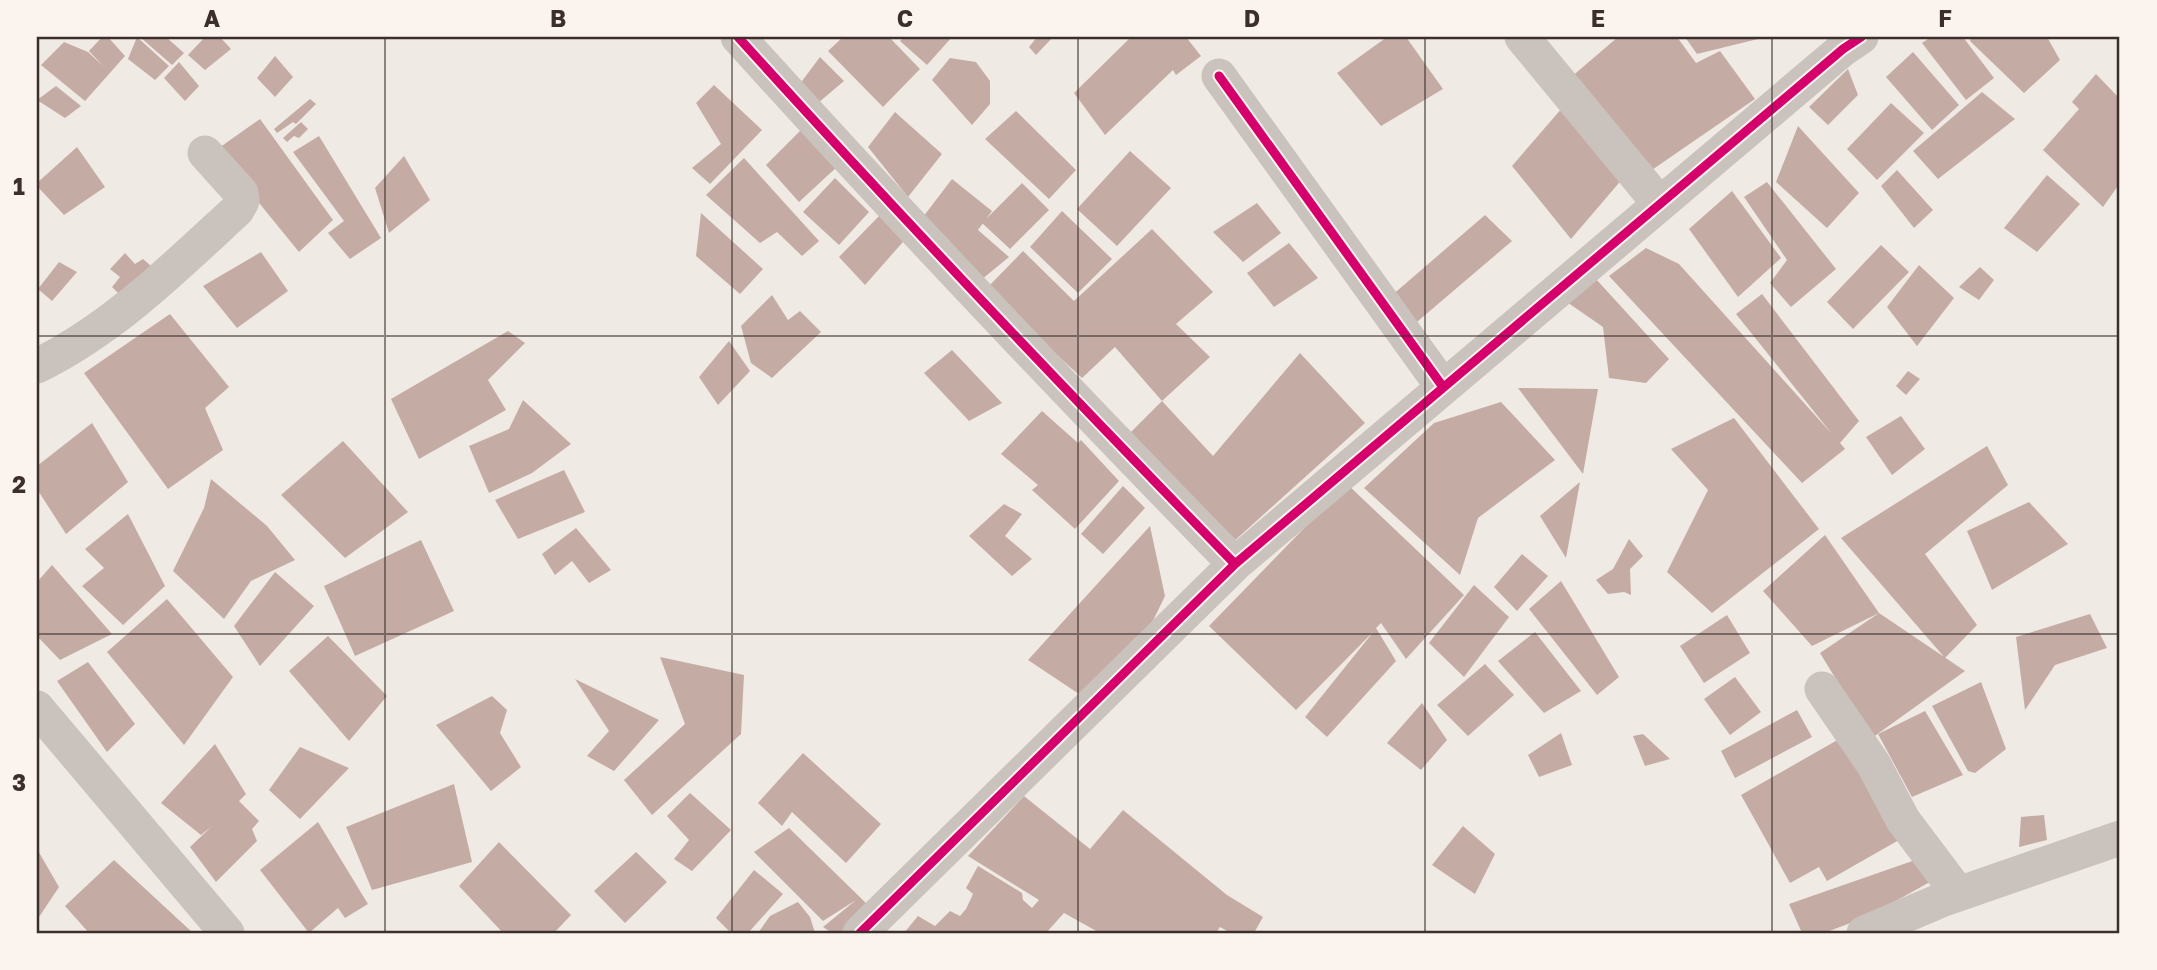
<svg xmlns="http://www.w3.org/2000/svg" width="2157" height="970" viewBox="0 0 2157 970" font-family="'Golos Text',sans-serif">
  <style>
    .building { fill: #c4aca5 }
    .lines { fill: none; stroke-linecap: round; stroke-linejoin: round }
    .street { stroke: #cac2bd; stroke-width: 35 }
    .cycleway-casing { stroke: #fbf4ee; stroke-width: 13 }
    .cycleway { stroke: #d6006c; stroke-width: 9 }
    .grid { fill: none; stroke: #3b2e2b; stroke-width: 2; stroke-opacity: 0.55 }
    .neatline { fill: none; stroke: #3b2e2b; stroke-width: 2.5 }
    .grid-label { font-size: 23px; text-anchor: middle; font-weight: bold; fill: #3b2e2b }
  </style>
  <rect width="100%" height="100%" fill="#f0eae4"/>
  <path class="building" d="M102 37H108L125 56 85 101 41 65 64 42 88 52 103 66 89 51Z
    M137 37 169 66 155 80 128 59Z
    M140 37H166L184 53 172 65Z
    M205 37H220L231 49 205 70 188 55Z
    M843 37H889L920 69 883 107 828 51Z
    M904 37H952L927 65 900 41Z
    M1037 37H1053L1036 55 1029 47Z
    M1131 37H1186L1201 56 1176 75 1173 70 1105 135 1074 93Z
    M1387 37H1406L1443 89 1381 126 1337 73Z
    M1618 37H1677L1696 63 1720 51 1755 99 1646 174 1570 78Z
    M1685 37H1762V38L1697 54Z
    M1931 37H1963L1994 78 1966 100 1922 43Z
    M1971 37H2047L2060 60 2024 93 1970 41Z
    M1913 52 1959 105 1932 130 1886 77Z
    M275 56 293 77 275 97 257 78Z
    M820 57 844 81 818 103 799 85Z
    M950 58 976 62 990 81V104L972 125 932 80Z
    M179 62 199 86 185 101 164 78Z
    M1848 69 1858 95 1828 125 1809 107Z
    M2096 74 2120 99V183L2103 207 2043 150 2079 109 2072 102Z
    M714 85 762 130 710 184 692 168 721 144 696 103Z
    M56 86 81 106 65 118 37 100Z
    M1982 92 2015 119 1938 179 1913 151Z
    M310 99 316 104 296 124 293 122 277 133 274 129Z
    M1569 100 1624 177 1571 239 1512 166Z
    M1891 103 1924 133 1877 180 1847 149Z
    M1016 111 1076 170 1049 199 985 139Z
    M895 112 942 154 908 197 868 147Z
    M260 119 333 220 299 252 216 150Z
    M301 122 308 129 299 138 294 136 287 142 283 138Z
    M805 126 839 165 799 202 766 165Z
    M1798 126 1859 193 1827 228 1776 182Z
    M319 136 381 238 350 259 328 233 344 221 293 152Z
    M77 147 105 187 64 215 37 186V183Z
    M1130 151 1171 188 1117 246 1077 209Z
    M404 156 430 200 389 233 375 188Z
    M744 158 819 241 802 256 777 232 760 243 706 195Z
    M1897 170 1933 210 1914 228 1881 186Z
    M2047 175 2080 204 2037 252 2004 228Z
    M835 178 869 212 839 245 803 212Z
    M952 179 992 211 978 230 1009 257 981 280 923 217Z
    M1767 182 1836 269 1791 307 1770 283 1787 260 1744 197Z
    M1022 183 1049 210 1010 249 982 223Z
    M1732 191 1781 258 1738 297 1689 229Z
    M1257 203 1281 233 1243 262 1213 232Z
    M1062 211 1112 259 1078 293 1030 247Z
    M701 213 763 269 740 294 696 256Z
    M880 215 910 234 865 285 839 257Z
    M1485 215 1512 241 1411 327 1383 303Z
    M1152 229 1213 292 1176 324 1210 357 1162 401 1213 456 1300 353 1365 423 1232 543 1126 437 1162 401 1115 347 1082 378 986 289 1023 251 1074 301Z
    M1289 243 1318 278 1274 307 1247 273Z
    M1881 245 1909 272 1853 329 1827 302Z
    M1646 248 1679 264 1832 434 1736 314 1762 294 1859 421 1840 443 1845 449 1802 483 1609 276Z
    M261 252 288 291 237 328 203 286Z
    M125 253 135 264 143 259 151 266 120 295 112 287 120 277 110 269Z
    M59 262 77 272 52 301 38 289Z
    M1919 265 1954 298 1917 346 1887 307Z
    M1980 267 1994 280 1979 300 1959 287Z
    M1595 278 1669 359 1646 383 1609 378 1603 327 1564 300Z
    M772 295 788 320 800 311 821 332 772 378 751 363 741 326Z
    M170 314 229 387 205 408 223 450 168 489 84 373Z
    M508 331 525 343 488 380 506 410 419 459 391 399Z
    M729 341 750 371 718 405 699 377Z
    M952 350 1002 403 969 421 924 373Z
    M1908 371 1920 379 1906 395 1896 386Z
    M1518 388 1598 389 1583 474Z
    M523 400 571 444 532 473 489 493 469 446 509 429Z
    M1501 402 1555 460 1478 518 1460 575 1364 488 1434 423Z
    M1042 411 1078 443 1081 440 1119 481 1075 529 1032 490 1038 485 1001 454Z
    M1901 416 1925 449 1892 475 1866 437Z
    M1734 418 1819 529 1712 613 1667 572 1708 490 1671 449Z
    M92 423 128 482 66 534 37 489V466Z
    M343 441 408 512 345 558 281 495Z
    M1987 446 2008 485 1925 554 1977 625 1945 658 1841 538Z
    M564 470 585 512 518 539 495 500Z
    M211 479 267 526 295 560 251 581 224 619 173 571 204 508Z
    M1580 482 1566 558 1540 516Z
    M1347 484 1464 595 1406 659 1381 623 1376 628 1396 661 1327 737 1305 717 1374 631 1296 710 1209 626Z
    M1123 486 1145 508 1103 554 1081 534Z
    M2029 502 2068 544 1992 590 1967 531Z
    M1004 504 1022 514 1005 536 1032 559 1012 576 969 536Z
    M128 514 165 586 123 625 82 586 104 568 85 549Z
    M1150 526 1165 596 1148 631 1079 694 1028 660Z
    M576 528 611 570 589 583 572 561 555 575 542 554Z
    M1825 535 1879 613 1812 646 1763 591Z
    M1629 539 1643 556 1630 569 1631 595 1624 592 1608 594 1596 580 1613 569Z
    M421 540 454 611 355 656 324 586Z
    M1522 554 1548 576 1517 611 1494 587Z
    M52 565 112 634 60 660 37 636V582Z
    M275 572 314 606 260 666 234 626Z
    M1561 581 1619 677 1597 695 1529 609Z
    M1474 585 1509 617 1464 677 1429 643Z
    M167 599 233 677 184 745 107 652Z
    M1879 613 1965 671 1872 738 1820 653Z
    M2090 614 2107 648 2055 665 2025 710 2016 637Z
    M1727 615 1750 653 1704 683 1680 646Z
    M1535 632 1581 691 1544 713 1498 661Z
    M328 636 387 696 349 741 289 671Z
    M660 657 744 675 741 734 652 815 624 780 685 724Z
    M88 662 135 724 107 752 57 681Z
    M1485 664 1514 695 1468 736 1437 705Z
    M1735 677 1761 712 1730 735 1704 699Z
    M575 679 659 720 614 771 587 756 609 731Z
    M1981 682 2006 749 1975 773 1968 771 1932 706Z
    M492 696 507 710 500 733 521 767 491 791 436 725Z
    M1422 703 1447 740 1421 770 1387 743Z
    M1797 710 1812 737 1735 778 1721 751Z
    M1925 711 1963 775 1912 797 1878 734Z
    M1561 733 1572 765 1539 777 1528 755Z
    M1643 734 1670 759 1645 766 1633 736Z
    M1841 738 1899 840 1827 881 1819 867 1790 883 1741 795Z
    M215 744 246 794 239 801 259 821 252 829 257 841 216 882 190 847 212 826 201 835 161 803Z
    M300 747 349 768 300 819 269 790Z
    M803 753 881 824 846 863 792 812 782 826 758 803Z
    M454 784 472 862 372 890 346 827Z
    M690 793 731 830 692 871 674 859 689 840 667 816Z
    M1024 796 1090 849 1123 810 1227 895 1263 917 1254 933H1231L1220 927 1216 933H1100L1064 913 1046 933H1009L1006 931V933H904L918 916 935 926 950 911 960 916 966 909 973 894 966 888 978 866 1022 893 1023 900 1032 908 1039 900 968 856Z
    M2044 815 2047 840 2019 847 2021 817Z
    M318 822 368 904 345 918 338 908 309 933 260 870Z
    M1463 826 1495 854 1475 894 1432 865Z
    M789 828 868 905 842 933H832L823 927 856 900 823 921 754 852Z
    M499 842 571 915 554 933H503L459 886Z
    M37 849 59 887 37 920Z
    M636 852 667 882 625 923 594 891Z
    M1921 858 1937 878 1869 916 1824 933H1802L1789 904Z
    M114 860 193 933H89L65 906Z
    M754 870 783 894 748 933H731L716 918Z
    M798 902 810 917 815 933H758L770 916Z"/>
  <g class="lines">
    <path class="street" d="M738 37C900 216 1066 391 1235 564
      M1522 37 1659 203
      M1219 76 1443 387
      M37 366C114 328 174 268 237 210L242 201 241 193 205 153
      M1822 689 1874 765 1903 820 1958 893
      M37 708 227 933
      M860 933 1235 564 1843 49 1861 37
      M1864 933 1944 899 2120 838"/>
    <g class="cycleway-casing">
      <path id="cycleway" d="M738 37C900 216 1066 391 1235 564
        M1219 76 1443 387
        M860 933 1235 564 1843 49 1861 37"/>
    </g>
    <use href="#cycleway" class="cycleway"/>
  </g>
  <path class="grid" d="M385 37V933M732 37V933M1078 37V933M1425 37V933M1772 37V933M37 336H2120M37 634H2120"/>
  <rect width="2157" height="970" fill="none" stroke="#fbf4ee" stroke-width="77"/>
  <rect x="38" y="38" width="2080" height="894" class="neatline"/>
  <g class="grid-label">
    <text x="212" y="27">A</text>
    <text x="558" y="27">B</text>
    <text x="905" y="27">C</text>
    <text x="1252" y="27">D</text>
    <text x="1598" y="27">E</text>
    <text x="1945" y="27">F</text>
    <text x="19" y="195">1</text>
    <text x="19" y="493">2</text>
    <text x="19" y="791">3</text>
  </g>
</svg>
